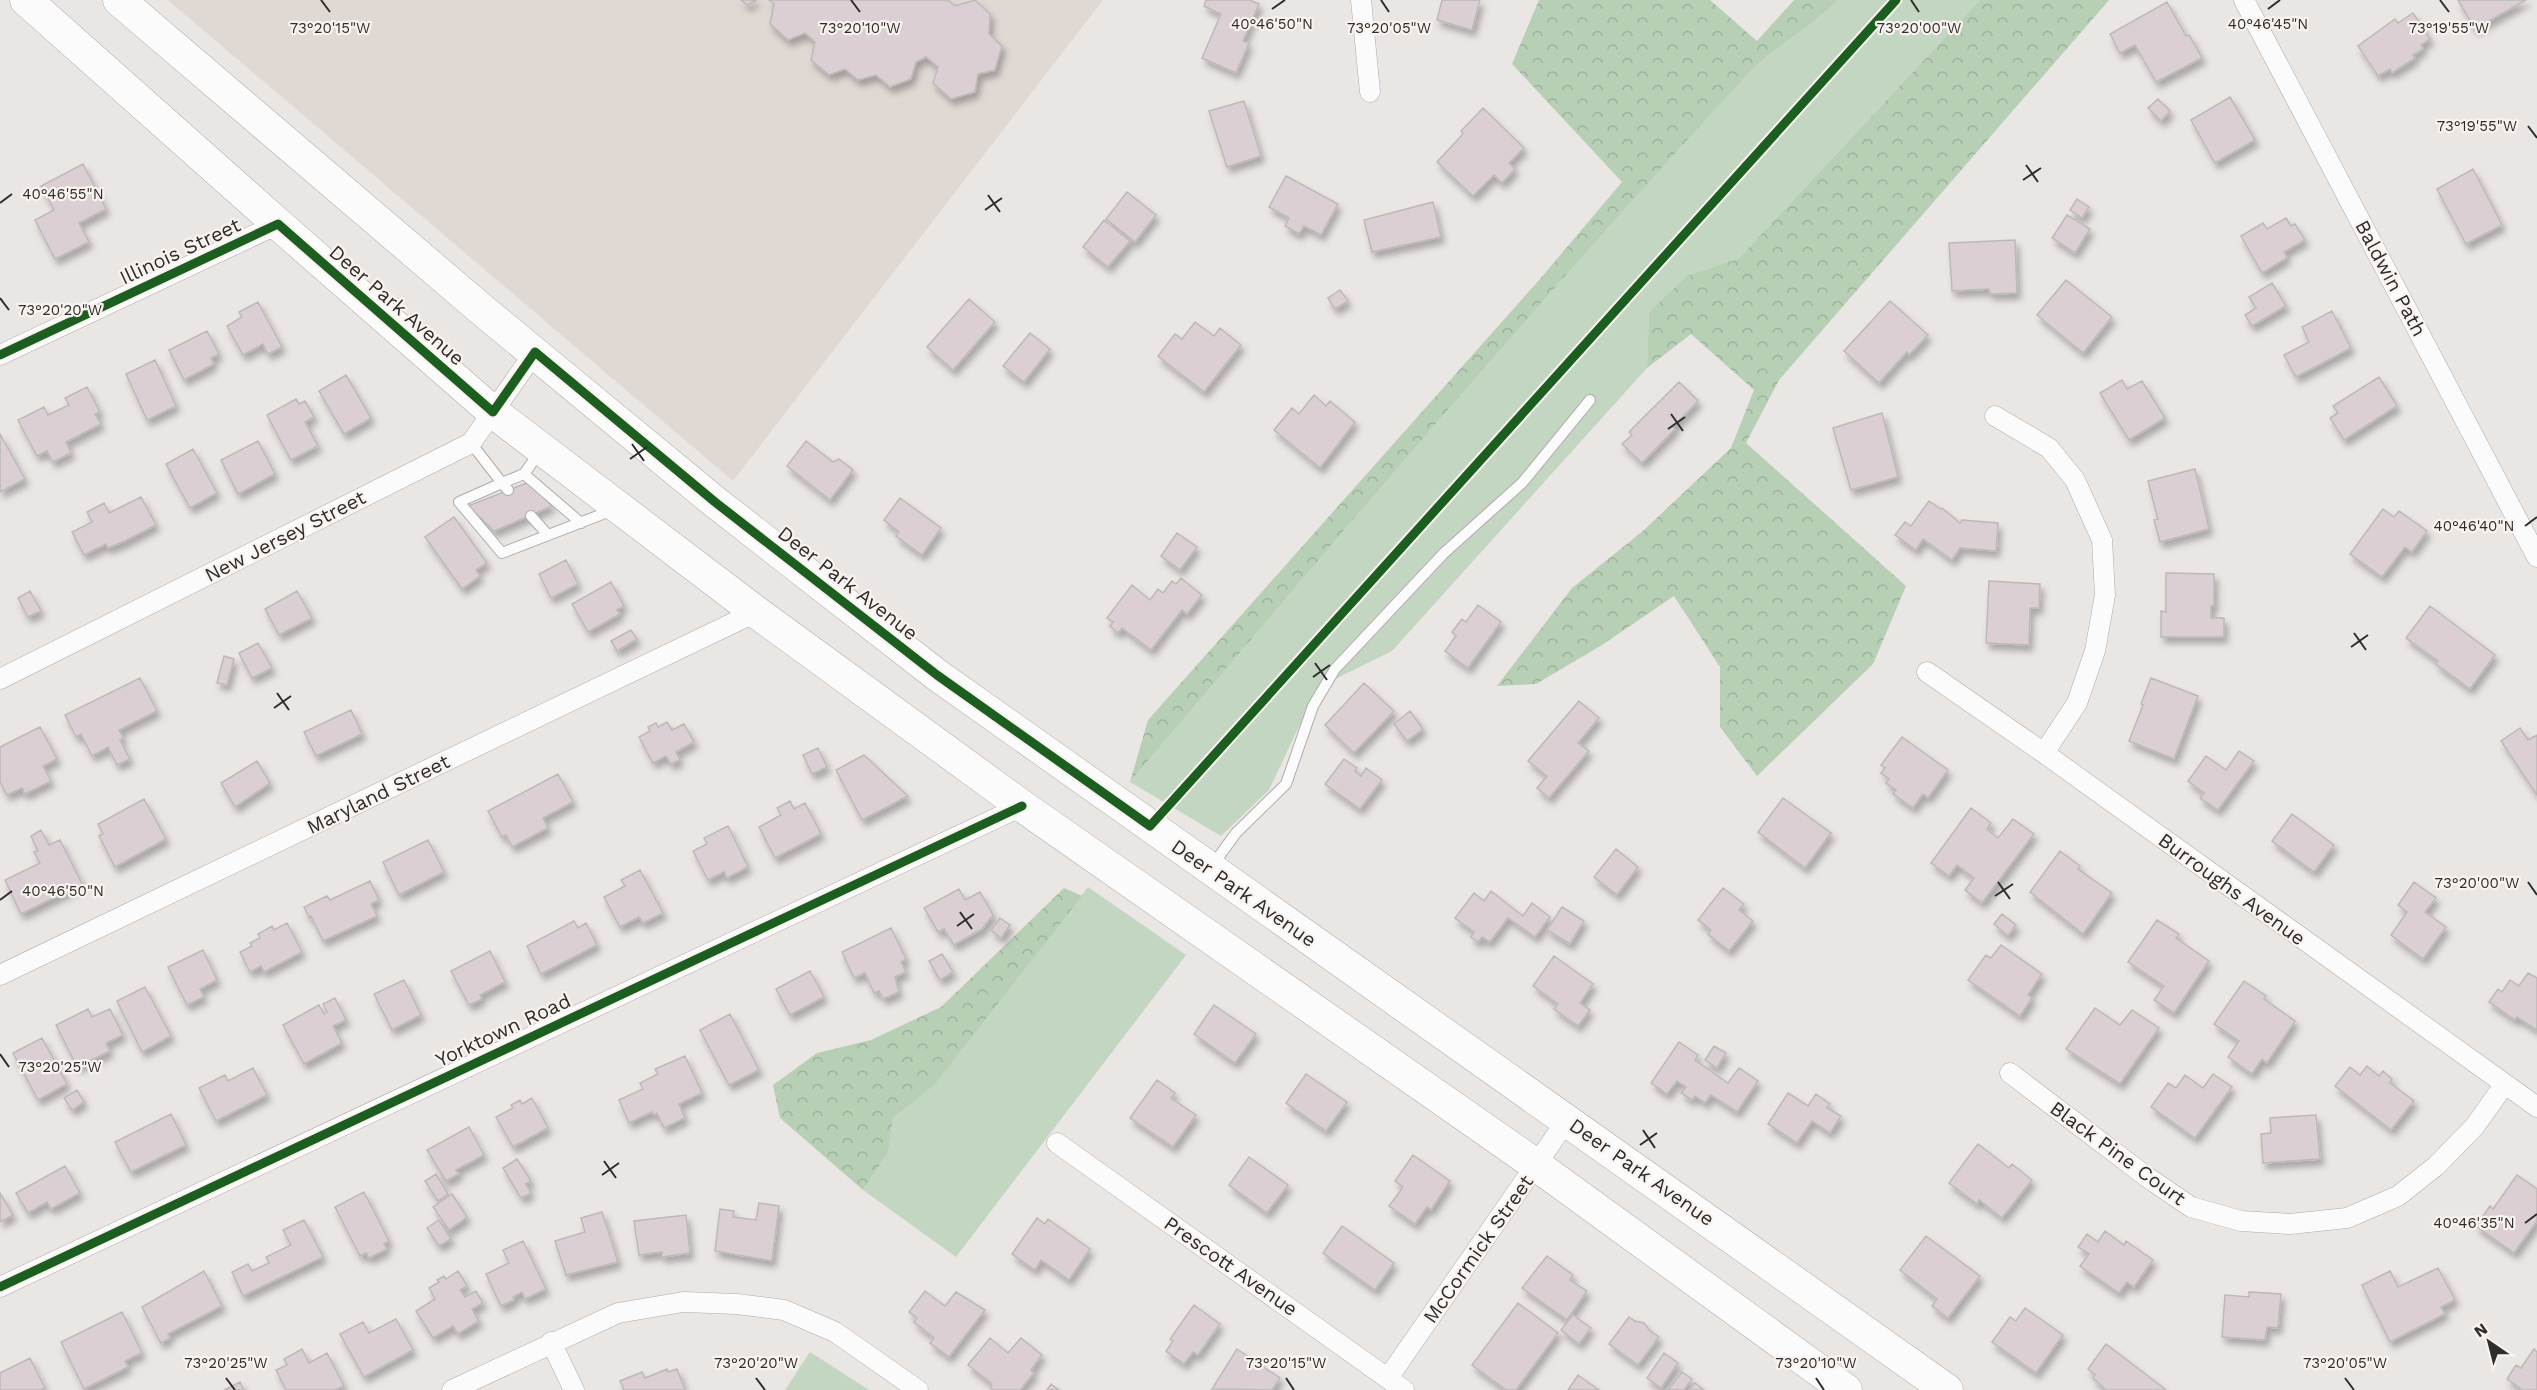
<svg xmlns="http://www.w3.org/2000/svg" width="2537" height="1390" viewBox="0 0 2537 1390" font-family="'Work Sans',sans-serif">
  <style>
    .built { fill: #e0d8d3 }
    .green { fill: #c3d6c1 }
    .forest { fill: url(#forest-crowns) }
    .building { fill: #dccfd3; stroke: #bcb9b9; stroke-width: 1.5; filter: url(#shadow) }
    .lines { fill: none; stroke-linecap: round; stroke-linejoin: round }
    .lane-casing { stroke: #aeacaa; stroke-width: 12 }
    .street-casing { stroke: #aeacaa; stroke-width: 21 }
    .primary-casing { stroke: #aeacaa; stroke-width: 33 }
    .lane { stroke: #fcfbfb; stroke-width: 10 }
    .street { stroke: #fcfbfb; stroke-width: 20 }
    .primary { stroke: #fcfbfb; stroke-width: 32 }
    .cycleway-casing { stroke: #f9f3ef; stroke-width: 13 }
    .cycleway { stroke: #1b5e20; stroke-width: 9 }
    .ticks { fill: none; stroke: #2f2d2c; stroke-width: 2 }
    .labels { text-anchor: middle; dominant-baseline: central; stroke-width: 4.5; stroke-linejoin: round; paint-order: stroke }
    .street-label { font-size: 20px; fill: #2f2d2c; stroke: #f9f3ef }
    .ticks-label { font-size: 15px; text-anchor: middle; fill: #2f2d2c; stroke: #f9f3ef; stroke-width: 4.5; stroke-linejoin: round; paint-order: stroke }
  </style>
  <defs>
    <pattern id="forest-crowns" width="20" height="18" patternUnits="userSpaceOnUse" patternTransform="scale(1.5)"><rect width="20" height="18" fill="#b6cfb5"/><path d="M2 6a3 3 0 1 1 6 0M12 15a3 3 0 1 1 6 0" fill="none" stroke="#9db29c"/></pattern>
    <filter id="shadow"><feDropShadow dx="3.5" dy="6" stdDeviation="3" flood-color="#0004"/></filter>
  </defs>
  <rect width="100%" height="100%" fill="#e9e6e4"/>
  <path class="built" d="M168 0H1103L733 481Z"/>
  <path class="green" d="M1837 0H1980L1735 262 1649 311 1647 368 1392 651 1317 688 1269 790 1221 836 1130 782C1333 543 1535 304 1748 74 1774 46 1811 29 1837 0Z
    M1088 887 1186 955 956 1257 863 1190 888 1153 893 1118 934 1084Z
    M810 1352 869 1390H785Z"/>
  <path class="forest" d="M1539 0H1710L1757 41 1794 0H1837C1811 29 1774 46 1748 74 1535 304 1333 543 1130 782L1148 720 1540 279 1622 182 1512 64Z
    M1980 0H2109L1779 380 1746 443 1906 586 1873 664 1757 776 1720 727V667L1674 596 1602 645 1536 684 1497 686 1572 588 1643 531 1731 448 1754 390 1691 334 1647 368 1649 312 1687 276 1738 259Z
    M1064 888 1082 896 934 1085 893 1118 888 1153 863 1190 780 1118 773 1085 817 1053 871 1040 941 1007Z"/>
  <path class="building" d="M741 0H757L747 5Z
    M769 0H948L955 6 975 0 990 14 989 34 1002 46 995 70 978 74 975 92 951 99 933 83 938 67 926 57 916 62 911 79 890 87 876 75 858 80 845 69 829 75 811 60 815 42 805 33 788 40 770 24 774 4Z
    M1206 0H1250L1259 4 1243 41 1249 43 1236 73 1202 58 1221 14 1204 6Z
    M1442 0H1480L1472 30 1437 20Z
    M2458 0H2526L2475 29Z
    M2167 2 2186 36 2189 35 2202 58 2156 82 2135 45 2120 53 2110 34Z
    M2413 13 2430 39 2421 45 2423 49 2413 55 2415 58 2392 73 2390 69 2378 76 2358 46 2395 19 2398 23Z
    M2230 97 2255 140 2215 163 2191 120Z
    M2158 99 2170 111 2161 121 2148 108Z
    M1244 101 1261 156 1227 167 1209 111Z
    M1483 108 1524 148 1509 163 1515 169 1502 183 1494 175 1473 196 1437 162 1463 134 1461 131Z
    M83 164 106 209 79 223 89 242 55 259 35 220 54 210 41 186Z
    M2473 169 2502 225 2466 244 2437 189Z
    M1286 176 1338 204 1321 235 1304 226 1299 234 1285 226 1289 218 1269 207Z
    M1127 192 1156 215 1135 242 1106 219Z
    M2077 199 2089 207 2082 218 2070 210Z
    M1433 202 1441 237 1372 252 1364 220Z
    M2067 215 2090 229 2075 253 2052 238Z
    M2286 218 2291 226 2295 224 2305 240 2284 252 2287 258 2262 273 2241 236 2263 223 2267 229Z
    M1104 220 1130 241 1108 267 1083 247Z
    M2015 240 2017 293 1990 294 1989 289 1952 291 1949 243Z
    M2066 280 2112 317 2083 353 2037 315Z
    M2272 283 2286 306 2252 326 2245 315 2256 308 2249 297Z
    M1340 290 1348 301 1335 309 1328 298Z
    M969 299 995 322 953 370 927 347Z
    M1890 301 1928 335 1909 355 1907 352 1879 383 1844 351Z
    M258 302 282 347 268 354 263 344 243 355 227 326 242 317 239 312Z
    M2332 311 2351 348 2296 377 2284 355 2309 342 2302 327Z
    M1195 322 1214 336 1220 328 1241 345 1204 392 1158 356 1175 334 1182 339Z
    M207 331 219 354 211 358 214 364 184 380 169 350Z
    M1030 333 1050 349 1024 382 1003 366Z
    M155 360 176 406 147 420 126 374Z
    M346 375 371 418 344 434 319 391Z
    M2379 377 2397 406 2344 440 2330 418 2338 413 2333 406Z
    M2122 380 2127 389 2142 381 2165 418 2129 440 2100 393Z
    M1679 382 1698 401 1673 427 1675 429 1642 463 1622 444 1632 435 1629 432Z
    M87 387 100 412 95 414 101 424 66 442 71 453 53 462 47 451 37 456 18 420 44 407 48 415 69 405 65 398Z
    M1314 395 1326 406 1330 401 1355 422 1320 468 1274 430 1292 408 1299 414Z
    M296 399 299 404 305 401 314 417 305 422 318 446 291 460 267 415Z
    M1882 413 1898 477 1851 490 1833 428Z
    M0 434 25 479 0 492Z
    M258 441 275 474 238 494 221 460Z
    M806 441 833 462 839 459 853 470 830 500 787 466Z
    M193 449 217 493 190 508 166 464Z
    M2195 469 2209 529 2160 542 2154 520 2158 519 2148 481Z
    M529 482 552 506 494 531 468 506Z
    M141 497 156 525 125 541 108 548 106 544 84 555 72 532 92 522 87 512 104 503 109 513Z
    M900 498 941 528 922 555 896 536 899 532 884 520Z
    M1929 501 1941 509 1942 508 1960 523 1962 520 1998 523 1996 551 1960 548 1952 560 1923 539 1916 550 1895 535 1905 522 1911 526Z
    M2383 509 2394 517 2399 511 2427 531 2412 552 2405 547 2382 577 2350 554Z
    M454 517 487 563 476 570 480 576 462 589 425 537Z
    M1177 533 1197 547 1180 570 1161 556Z
    M566 560 578 584 551 598 539 574Z
    M2166 573 2214 574V606H2211V618H2224V637H2161V611L2166 612Z
    M1181 578 1202 595 1187 614 1182 610 1151 650 1122 628 1118 633 1110 626 1113 622 1107 618 1132 585 1150 600 1158 589 1163 593 1172 581 1176 584Z
    M1989 581 2040 584 2039 608H2030L2029 645 1986 643Z
    M611 582 624 606 617 610 620 614 588 632 572 604Z
    M30 591 41 611 28 617 18 598Z
    M297 591 312 618 279 635 265 609Z
    M1478 605 1501 622 1468 668 1445 651 1456 636 1452 632 1462 619 1466 622Z
    M2430 606 2495 655 2470 689 2436 664 2438 661 2406 638Z
    M631 630 637 639 617 651 611 641Z
    M258 643 272 668 252 678 239 653Z
    M224 656 234 659 227 685 217 683Z
    M140 678 157 711 119 730 123 738 120 740 130 759 117 765 108 747 92 756 81 734 76 737 65 715Z
    M2151 678 2198 696 2174 759 2129 741 2143 705 2141 704Z
    M1364 683 1394 711 1354 753 1325 725Z
    M1579 701 1599 718 1578 743 1589 751 1549 798 1537 788 1547 776 1528 761Z
    M351 710 362 734 316 756 304 732Z
    M1410 711 1423 729 1407 741 1394 724Z
    M667 722 672 730 684 724 694 742 676 752 680 760 671 764 666 756 653 763 639 737 650 731 648 727 656 723 658 727Z
    M40 727 57 759 43 766 51 781 25 794 22 788 7 795 0 782V747Z
    M2520 728 2528 740 2537 735V795L2501 741Z
    M1902 737 1948 770 1928 798 1923 794 1913 808 1893 794 1896 790 1886 783 1889 779 1881 773 1885 768 1881 765Z
    M818 748 827 767 812 774 803 755Z
    M2239 751 2254 761 2218 810 2200 798 2204 793 2188 781 2206 756 2226 770Z
    M864 755 908 796 862 820 836 770Z
    M1344 759 1357 768 1355 771 1361 776 1366 768 1382 780 1360 809 1325 784Z
    M257 761 270 783 235 807 221 783Z
    M558 774 573 802 543 818 548 828 512 847 506 835 502 837 488 811Z
    M1783 798 1831 833 1805 868 1758 832Z
    M144 799 166 839 115 867 99 836 103 834 98 824Z
    M790 801 794 809 805 803 821 834 775 858 759 827 781 815 777 808Z
    M1971 808 1991 823 1987 829 1998 838 2013 819 2034 834 1982 903 1965 890 1974 878 1957 865 1949 876 1931 863Z
    M2292 814 2334 845 2314 872 2272 841Z
    M728 826 748 867 727 878 724 872 708 880 693 851 707 844 704 838Z
    M41 830 49 845 60 840 82 884 21 914 5 880 40 863 34 852 38 851 31 836Z
    M428 840 444 872 399 895 383 862Z
    M1616 849 1638 867 1617 895 1594 877Z
    M2060 851 2080 866 2078 869 2112 893 2083 934 2030 892Z
    M640 870 663 913 643 923 639 917 620 927 604 897 625 886 621 880Z
    M370 881 379 900 371 904 377 916 323 941 311 916 309 917 304 907 327 896 330 900Z
    M2414 882 2436 898 2425 912 2446 927 2423 959 2391 935 2407 912 2398 905Z
    M1723 888 1744 904 1739 910 1753 921 1729 951 1708 934 1711 930 1698 920Z
    M959 889 965 900 980 892 993 915 982 929 954 945 944 929 938 932 924 908Z
    M1491 891 1523 916 1532 903 1550 917 1535 937 1508 918 1490 942 1482 937 1478 942 1471 937 1474 932 1455 918 1474 893 1484 901Z
    M1562 907 1584 921 1570 944 1547 930Z
    M2002 914 2016 925 2008 936 1994 924Z
    M1000 918 1010 925 1001 938 991 930Z
    M2157 920 2179 934 2176 938 2209 961 2174 1013 2154 1000 2164 986 2128 962Z
    M574 921 578 928 586 923 597 945 541 974 527 946Z
    M287 923 302 952 264 972 261 966 250 972 240 952 252 946 250 943 260 938 258 934 272 926 274 930Z
    M891 928 906 959 901 962 906 972 895 977 899 992 883 999 879 991 874 993 865 973 854 978 842 952Z
    M2001 945 2042 974 2028 995 2032 998 2020 1016 1968 980 1986 955 1991 958Z
    M203 950 217 980 200 989 204 997 187 1005 168 967Z
    M490 951 505 982 480 995 482 999 469 1005 451 971Z
    M942 954 953 972 940 980 929 961Z
    M1554 956 1593 984 1580 1003 1590 1010 1578 1026 1554 1009 1558 1004 1533 986Z
    M810 971 824 997 790 1015 776 989Z
    M2528 973 2537 978V1030L2517 1017 2515 1020 2489 1002 2498 989 2502 992 2510 980 2519 986Z
    M404 980 421 1015 392 1030 374 994Z
    M2244 981 2266 996 2264 999 2295 1021 2267 1063 2262 1059 2252 1074 2228 1057 2239 1041 2214 1024Z
    M145 987 171 1036 142 1052 117 1001Z
    M335 998 346 1020 333 1026 342 1043 304 1064 283 1025 319 1005 324 1014 327 1012 323 1004Z
    M1214 1005 1256 1034 1235 1063 1194 1034Z
    M2095 1008 2120 1025 2132 1010 2159 1028 2120 1084 2066 1049Z
    M88 1009 92 1017 110 1009 123 1035 106 1043 110 1051 77 1067 56 1025Z
    M730 1014 759 1070 729 1085 700 1030Z
    M42 1038 67 1084 38 1100 13 1053Z
    M1679 1042 1698 1055 1695 1060 1728 1083 1739 1068 1758 1081 1737 1112 1711 1095 1705 1103 1695 1096 1692 1100 1681 1093 1686 1087 1677 1081 1667 1094 1651 1083Z
    M1714 1046 1726 1053 1717 1068 1705 1060Z
    M685 1056 702 1093 679 1104 685 1118 664 1128 657 1113 654 1115 652 1112 629 1123 619 1100 643 1089 640 1083 658 1074 655 1069Z
    M2367 1066 2379 1076 2383 1071 2392 1079 2390 1083 2414 1101 2391 1130 2335 1086 2350 1067 2360 1075Z
    M253 1068 267 1095 216 1121 199 1088 225 1075 228 1081Z
    M1306 1074 1347 1102 1326 1131 1286 1103Z
    M2213 1074 2232 1087 2195 1138 2151 1107 2168 1083 2176 1088 2185 1075 2203 1088Z
    M1157 1080 1175 1093 1171 1098 1196 1115 1173 1147 1130 1118Z
    M77 1090 84 1102 72 1110 64 1098Z
    M1788 1093 1808 1106 1816 1094 1830 1104 1827 1108 1841 1116 1830 1133 1812 1121 1797 1143 1768 1124Z
    M532 1098 548 1128 513 1147 496 1117 513 1108 511 1105 520 1100 522 1104Z
    M171 1114 186 1145 131 1172 115 1142Z
    M2316 1115 2320 1159 2263 1163 2261 1134 2271 1133 2270 1118Z
    M469 1127 484 1155 456 1170 459 1174 446 1181 427 1150Z
    M1978 1144 2009 1168 2012 1164 2032 1180 2002 1218 1979 1200 1977 1204 1949 1183Z
    M1413 1155 1450 1181 1431 1210 1427 1207 1415 1224 1389 1206 1403 1187 1395 1181Z
    M1249 1157 1288 1185 1267 1213 1229 1185Z
    M517 1159 531 1181 526 1184 531 1193 521 1198 503 1168Z
    M65 1166 80 1193 51 1209 47 1202 28 1213 16 1193Z
    M436 1174 448 1194 438 1201 425 1181Z
    M2517 1175 2537 1189V1221L2514 1253 2476 1226 2490 1206 2493 1209Z
    M364 1192 389 1241 384 1244 387 1249 369 1258 366 1253 360 1256 335 1207Z
    M0 1193 13 1215 0 1222Z
    M452 1194 467 1217 449 1230 433 1207Z
    M759 1203 779 1206 772 1261 715 1251 720 1209 734 1211 733 1217 756 1220Z
    M602 1212 618 1262 566 1275 555 1241 585 1232 581 1218Z
    M686 1215 690 1253 662 1257V1252L639 1255 634 1221Z
    M1037 1218 1045 1224 1048 1219 1090 1249 1069 1280 1041 1260 1035 1270 1012 1254Z
    M304 1220 323 1257 243 1296 232 1272 248 1264 252 1271 269 1263 266 1257 291 1245 283 1230Z
    M439 1220 451 1239 439 1246 427 1228Z
    M1342 1226 1394 1263 1375 1290 1323 1253Z
    M2105 1231 2124 1245 2126 1241 2153 1260 2134 1287 2127 1282 2119 1293 2080 1266 2089 1254 2078 1247 2087 1234 2098 1242Z
    M1926 1236 1980 1276 1948 1318 1932 1306 1937 1299 1900 1270Z
    M523 1241 546 1289 525 1299 522 1292 513 1297 514 1300 501 1306 486 1274 509 1263 503 1250Z
    M1547 1256 1573 1275 1570 1280 1587 1291 1567 1320 1522 1288Z
    M2438 1268 2455 1300 2441 1307 2445 1314 2390 1342 2362 1285 2390 1271 2398 1287Z
    M204 1271 222 1306 168 1334 170 1338 161 1343 142 1307Z
    M458 1271 467 1286 460 1290 465 1297 476 1291 483 1303 472 1309 479 1321 458 1334 453 1326 433 1338 416 1311 435 1299 429 1288 439 1282 437 1280 444 1276 446 1279Z
    M925 1291 945 1306 956 1292 985 1310 949 1357 930 1343 934 1338 914 1322 917 1318 909 1312Z
    M2249 1292 2281 1294 2278 1328 2267 1327 2265 1340 2222 1337 2225 1295 2249 1297Z
    M1518 1303 1558 1333 1516 1390H1506L1472 1365Z
    M1194 1305 1220 1324 1198 1355 1193 1352 1184 1364 1166 1351 1173 1341 1170 1339Z
    M2025 1308 2063 1335 2036 1373 1992 1342 2010 1317 2016 1321Z
    M122 1312 142 1353 125 1361 128 1367 84 1389 61 1342Z
    M1573 1315 1591 1328 1579 1344 1561 1330Z
    M1629 1317 1635 1321 1644 1323 1650 1331 1659 1337 1638 1365 1609 1344Z
    M396 1319 413 1350 364 1377 340 1334 363 1322 369 1333Z
    M990 1338 1008 1353 1021 1338 1042 1355 1031 1370 1034 1373 1020 1390H993L990 1387 992 1384 968 1365Z
    M2106 1344 2165 1389 2164 1390H2106L2093 1378 2095 1375 2088 1369Z
    M302 1349 309 1363 327 1353 344 1386 335 1390H286L276 1370 287 1365 284 1359Z
    M1237 1349 1280 1378 1272 1390 1212 1389Z
    M2534 1349 2537 1352V1390H2518L2520 1388 2507 1379 2516 1365 2521 1368Z
    M1664 1353 1678 1363 1661 1388 1647 1378Z
    M30 1358 45 1388 40 1390H0V1373Z
    M667 1369 668 1372 677 1369 685 1390H624L620 1381 642 1372 645 1378Z
    M1682 1372 1692 1379 1684 1390H1668Z
    M1578 1375 1599 1390H1568Z
    M240 1382 244 1390H224Z
    M1695 1383 1704 1390H1689Z
    M1051 1384 1059 1390H1047Z"/>
  <g class="lines">
    <g class="lane-casing">
      <path id="lane" d="M471 443 502 483 459 502 502 553 613 510
        M524 474 541 450
        M508 490 502 483 524 474 581 523
        M531 516 548 535
        M1212 866 1236 833 1286 784 1313 706 1335 669 1444 553 1522 483 1590 400"/>
    </g>
    <g class="street-casing">
      <path id="street" d="M1361 0 1370 92
        M2244 0 2537 557
        M0 355 278 224
        M1995 416 2049 448 2075 480 2102 540 2105 595 2095 651 2077 703 2044 753
        M1927 672 2044 753 2537 1107
        M0 679 471 443 535 352
        M0 975 756 612
        M2010 1073 2147 1177 2191 1207 2241 1221 2290 1224 2347 1218 2398 1196 2436 1166 2475 1126 2504 1085
        M1057 1143 1404 1390
        M0 1287 1022 806
        M551 1342 574 1390
        M1388 1378 1567 1120
        M452 1390 618 1313 683 1302 737 1304 784 1310 835 1332 918 1390"/>
    </g>
    <g class="primary-casing">
      <path id="primary" d="M26 0 278 224 493 412 756 612 1022 806 1536 1165 1846 1390
        M119 0 481 309 715 502 937 675 1947 1390"/>
    </g>
    <use href="#lane" class="lane"/>
    <use href="#street" class="street"/>
    <use href="#primary" class="primary"/>
    <g class="cycleway-casing">
      <path id="cycleway" d="M0 355 278 224 493 412 535 352 715 502 937 675 1150 826 1896 0
        M0 1287 1022 806"/>
    </g>
    <use href="#cycleway" class="cycleway"/>
  </g>
  <path class="ticks" d="M321 0 330 12M851 0 860 12M1381 0 1389 12M1911 0 1919 12M2440 0 2449 12M1272 9 1285 0M2268 9 2280 0M2528 126 2537 138M2026 165 2038 182M2023 180 2041 168M988 195 1000 212M0 203 12 194M985 210 1002 198M0 298 9 310M1671 414 1683 431M1668 429 1685 417M632 444 644 461M630 459 647 447M2525 526 2537 517M2354 633 2366 650M2351 647 2368 635M1315 663 1327 680M1313 677 1330 665M277 693 289 710M274 708 291 696M1998 882 2010 899M2528 882 2537 895M1995 896 2013 884M0 900 12 891M960 912 972 929M957 926 974 914M0 1054 9 1067M1643 1130 1655 1148M1640 1145 1657 1133M604 1161 616 1178M602 1175 619 1163M2525 1223 2537 1214M226 1378 235 1390M756 1378 765 1390M1286 1378 1294 1390M1816 1378 1824 1390M2345 1378 2354 1390"/>
  <g class="labels">
    <g class="street-label">
      <text transform="translate(180 251) rotate(-25)">Illinois Street</text>
      <text transform="translate(2391 278) rotate(62)">Baldwin Path</text>
      <text transform="translate(397 305) rotate(41)">Deer Park Avenue</text>
      <text transform="translate(285 536) rotate(-27)">New Jersey Street</text>
      <text transform="translate(848 583) rotate(38)">Deer Park Avenue</text>
      <text transform="translate(378 794) rotate(-26)">Maryland Street</text>
      <text transform="translate(2232 889) rotate(36)">Burroughs Avenue</text>
      <text transform="translate(1244 893) rotate(35)">Deer Park Avenue</text>
      <text transform="translate(503 1030) rotate(-25)">Yorktown Road</text>
      <text transform="translate(2118 1153) rotate(36)">Black Pine Court</text>
      <text transform="translate(1642 1172) rotate(35)">Deer Park Avenue</text>
      <text transform="translate(1478 1249) rotate(-55)">McCormick Street</text>
      <text transform="translate(1231 1266) rotate(35)">Prescott Avenue</text>
    </g>
  </g>
  <g class="ticks-label">
    <text x="1272" y="29">40°46'50"N</text>
    <text x="2268" y="29">40°46'45"N</text>
    <text x="860" y="33">73°20'10"W</text>
    <text x="1389" y="33">73°20'05"W</text>
    <text x="330" y="33">73°20'15"W</text>
    <text x="1919" y="33">73°20'00"W</text>
    <text x="2449" y="33">73°19'55"W</text>
    <text x="2477" y="131">73°19'55"W</text>
    <text x="63" y="199">40°46'55"N</text>
    <text x="60" y="315">73°20'20"W</text>
    <text x="2474" y="531">40°46'40"N</text>
    <text x="2477" y="888">73°20'00"W</text>
    <text x="63" y="896">40°46'50"N</text>
    <text x="60" y="1072">73°20'25"W</text>
    <text x="2474" y="1228">40°46'35"N</text>
    <text x="226" y="1368">73°20'25"W</text>
    <text x="756" y="1368">73°20'20"W</text>
    <text x="1286" y="1368">73°20'15"W</text>
    <text x="1816" y="1368">73°20'10"W</text>
    <text x="2345" y="1368">73°20'05"W</text>
  </g>
  <g transform="translate(2489 1342) rotate(325)" stroke="#f9f3ef" stroke-width="4.5" paint-order="stroke">
  <path d="M0-4.5L10 22L0 15L-10 22Z" fill="#2f2d2c"/>
  <text y="-9" font-size="16" font-weight="bold" text-anchor="middle" fill="#2f2d2c">N</text>
  </g>
</svg>
